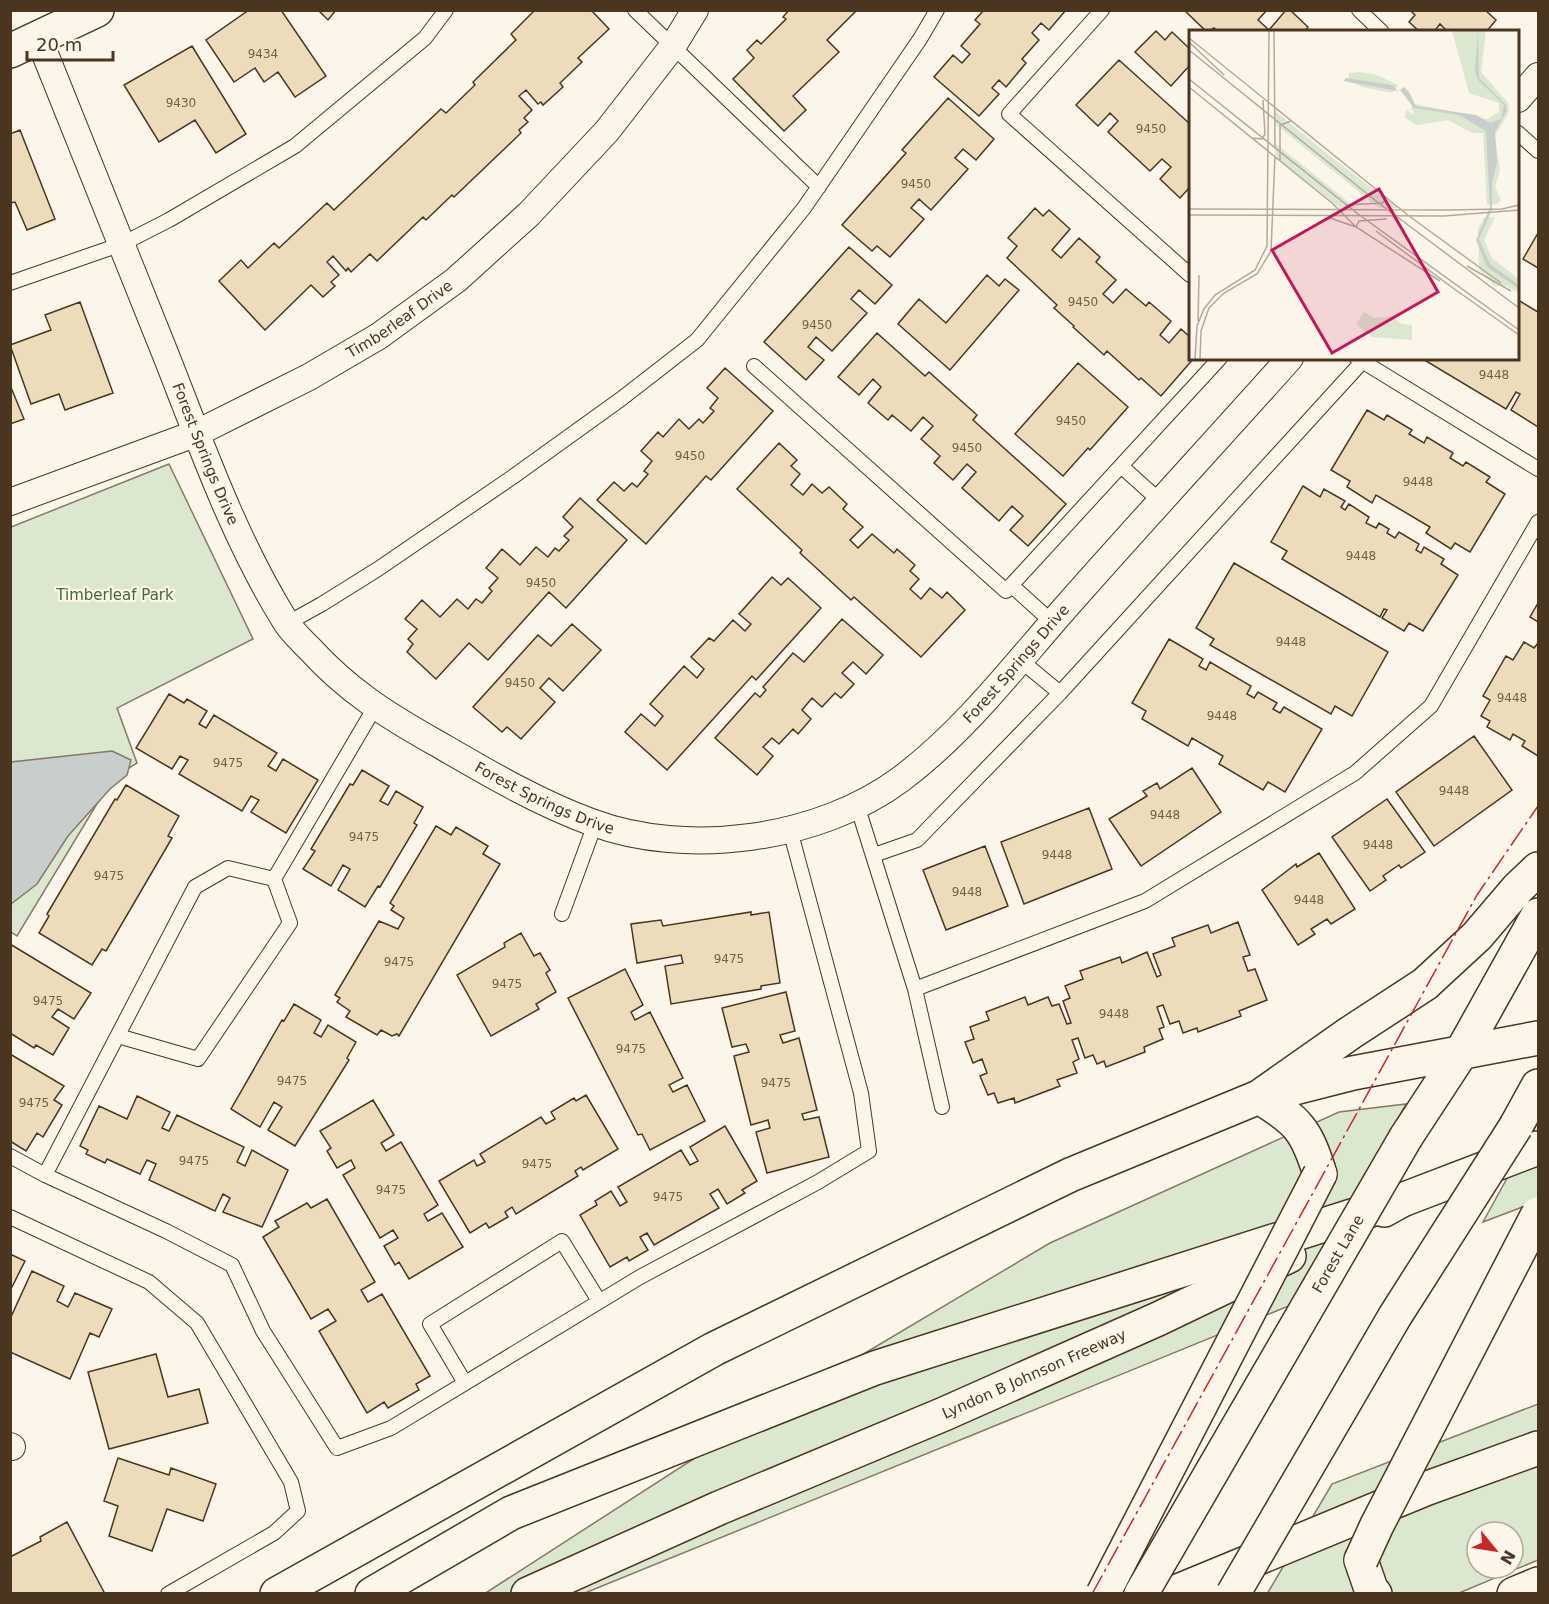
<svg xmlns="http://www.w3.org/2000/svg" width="1549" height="1604" viewBox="0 0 1549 1604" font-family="'DejaVu Sans',sans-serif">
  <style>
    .green { fill: #dce7d0; stroke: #887966; stroke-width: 1.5; fill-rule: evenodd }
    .water { fill: #c9cecd; stroke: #887966; stroke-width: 1.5 }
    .building { fill: #ecdcbc; stroke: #4a3520; stroke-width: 1.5 }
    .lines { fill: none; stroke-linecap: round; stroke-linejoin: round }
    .service-casing { stroke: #4a3520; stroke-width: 16 }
    .minor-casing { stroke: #4a3520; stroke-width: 28 }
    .tertiary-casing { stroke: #4a3520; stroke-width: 36 }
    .secondary-casing { stroke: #4a3520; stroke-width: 36 }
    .motorway-casing { stroke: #4a3520; stroke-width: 36 }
    .service { stroke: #fbf6e9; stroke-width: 14 }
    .minor { stroke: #fbf6e9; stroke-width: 26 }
    .tertiary { stroke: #fbf6e9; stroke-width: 33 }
    .secondary { stroke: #fbf6e9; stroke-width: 33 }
    .motorway { stroke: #fbf6e9; stroke-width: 33 }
    .secondary-bridge-casing { stroke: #4a3520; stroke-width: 36; stroke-linecap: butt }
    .secondary-bridge { stroke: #fbf6e9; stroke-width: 33 }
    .power { stroke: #c62828; stroke-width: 1.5; stroke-dasharray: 21 4.5 3 4.5; stroke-linecap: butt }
    .labels { text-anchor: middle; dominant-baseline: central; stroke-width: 4.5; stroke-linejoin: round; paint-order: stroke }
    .number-label { font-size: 12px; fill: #725f47 }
    .street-label { font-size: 15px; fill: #4a3520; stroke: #fbf6e9 }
    .park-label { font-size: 15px; fill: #436837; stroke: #fbf6e9 }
    .inset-road { fill: none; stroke: #b4a999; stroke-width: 1.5 }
    .view { fill: #c2185b; fill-opacity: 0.15; stroke: #c2185b; stroke-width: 3 }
    .inset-edge { fill: none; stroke: #4a3520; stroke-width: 3 }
  </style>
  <rect width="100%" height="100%" fill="#fbf6e9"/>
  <path class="green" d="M169 464 253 639 117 708 137 763 112 779 17 936 11 932V527Z
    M1406 1104 1296 1303 585 1593 484 1594 771 1409 1050 1243 1339 1112Z
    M1538 1122V1201L1483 1222Z
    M1538 1404V1560L1459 1593 1267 1594 1332 1484ZM1477 1532H1513V1568H1477Z"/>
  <path class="water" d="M112 751 131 760 127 775 110 789 68 836 37 884 11 904V762Z"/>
  <path class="building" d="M249 10H281L326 76 295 97 278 72 264 82 255 68 234 82 206 40Z
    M318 10H336L328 20Z
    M535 10H591L609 29 578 58 582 62 560 83 563 87 543 105 541 102 538 104 526 90 519 96 532 110 524 118 528 122 519 130 521 133 454 197 452 195 426 220 423 217 377 261 370 254 351 272 348 268 346 271 333 256 327 262 339 275 331 282 335 286 323 297 311 285 265 330 219 281 241 260 248 268 274 243 279 248 327 203 334 210 441 109 446 113 475 85 473 82 516 40 511 34Z
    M789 10H857L827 40 839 52 793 96 806 110 784 131 733 79 754 58 747 50 757 40 761 44 786 19 783 17Z
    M984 10H1066L1049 30 1041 23 1032 33 1039 40 1022 59 1026 63 1006 87 999 80 992 88 999 94 979 116 934 77 953 55 962 63 970 54 961 46 980 24 975 20Z
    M1184 10H1267L1258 20 1269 30 1286 10H1290L1308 27 1304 32H1218L1214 28 1207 32Z
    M1410 10H1485L1496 20 1486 32H1448L1440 24 1434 32H1420L1409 22 1415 15Z
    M1156 31 1165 40 1172 32 1190 49V65L1171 86 1135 52Z
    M192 46 246 134 216 153 195 120 159 142 124 85Z
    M1119 60 1190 124V187L1180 198 1160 179 1171 167 1162 159 1150 171 1108 132 1118 121 1110 113 1098 126 1076 105Z
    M948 98 994 139 976 160 963 149 955 158 968 169 931 210 919 199 911 208 924 219 890 257 877 246 872 251 842 225 906 153 902 150Z
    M20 130 55 219 27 230 15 202 10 203V134Z
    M1035 208 1043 216 1049 210 1070 229 1052 250 1061 258 1079 238 1100 257 1096 262 1116 280 1103 294 1113 303 1126 289 1146 306 1149 302 1171 321 1160 335 1169 343 1181 329 1190 337V358H1194L1161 396 1141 378 1139 380 1107 351 1104 355 1073 327 1074 326 1054 308 1057 305 1007 258 1017 246 1008 238Z
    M1538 233V268L1523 259Z
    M849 247 892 285 875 304 859 290 851 299 867 313 832 351 816 337 808 347 824 360 806 380 764 342Z
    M987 275 999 286 1005 279 1019 290 950 370 898 324 919 299 946 323Z
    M1518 300 1538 312V427L1511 410 1520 394 1516 392 1506 409 1421 358H1518Z
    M80 302 113 393 65 410 59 394 31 404 10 345 51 330 45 315Z
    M877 333 925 376 929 372 977 415 973 420 1066 504 1028 546 1010 530 1023 516 1012 506 999 521 962 488 976 472 967 464 953 480 934 463 940 456 921 439 933 426 923 417 911 431 892 415 888 420 868 403 881 387 873 379 859 395 838 377Z
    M1078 363 1128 407 1090 450 1088 448 1063 476 1015 434Z
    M725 368 773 411 711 480 706 476 646 544 597 500 614 482 624 491 632 483 637 487 648 474 644 471 652 461 641 451 658 432 663 437 679 419 689 429 699 419 703 423 714 411 710 408 718 398 707 388Z
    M10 385 24 419 10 424Z
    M1367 410 1384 420 1387 415 1412 430 1409 434 1424 443 1427 437 1453 453 1450 458 1463 466 1466 462 1490 477 1486 482 1505 494 1470 552 1455 543 1451 549 1426 533 1430 527 1376 495 1372 503 1347 487 1350 481 1331 470Z
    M779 443 797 460 791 466 800 474 791 485 803 495 812 484 822 493 829 487 847 504 843 509 863 527 850 540 858 548 872 534 894 553 897 549 915 565 910 571 919 579 910 589 921 599 930 588 942 598 947 592 965 610 921 657 854 597 851 600 800 553 802 550 737 489Z
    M1303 486 1320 497 1324 489 1345 501 1341 507 1345 510 1349 504 1369 517 1366 523 1376 528 1379 523 1389 529 1387 533 1395 538 1399 532 1419 544 1416 550 1421 553 1424 547 1444 559 1441 564 1458 575 1423 631 1409 623 1404 631 1382 618 1387 610 1384 609 1380 617 1282 559 1287 551 1271 542Z
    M580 498 627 540 566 608 549 592 488 660 469 643 436 679 407 652 413 644 408 639 417 629 405 619 422 600 440 617 457 599 468 609 476 599 482 603 492 591 489 588 498 578 486 568 502 549 520 565 536 547 548 557 555 548 559 551 569 540 564 536 573 527 563 517Z
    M1234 563 1388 652 1352 716 1335 706 1331 714 1210 645 1214 639 1196 628Z
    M772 577 781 585 788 578 821 608 756 680 752 676 667 770 625 732 641 714 655 726 663 716 650 704 684 666 697 678 704 669 691 657 709 638 714 641 733 620 745 631 751 624 739 614Z
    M1538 603V622L1530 617Z
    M842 619 883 655 866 674 853 662 842 673 854 684 841 698 835 693 822 707 812 698 802 710 811 719 798 734 793 729 779 744 772 738 763 747 773 756 757 775 715 738 755 693 760 697 766 690 763 687 793 653 804 662Z
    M572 624 601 650 563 691 549 678 540 688 555 702 521 739 507 727 502 732 473 707 538 635 551 646Z
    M1169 639 1203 659 1199 666 1206 670 1210 662 1251 686 1247 694 1254 698 1258 692 1277 703 1273 709 1280 713 1284 707 1322 729 1285 792 1268 782 1263 790 1219 764 1223 756 1192 738 1188 746 1142 719 1146 711 1132 703Z
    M1524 642 1534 648 1538 643V756L1522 746 1525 741 1513 734 1510 740 1487 727 1490 721 1481 716 1490 700 1483 696 1506 656 1513 660Z
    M169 694 184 703 187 699 207 711 199 724 206 728 214 715 277 753 268 766 276 771 283 759 318 780 286 833 251 812 259 800 251 796 242 811 179 774 188 760 180 756 172 769 136 748Z
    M1474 736 1512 790 1434 846 1396 792Z
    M1192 768 1221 812 1141 866 1109 819 1147 796 1143 791 1157 783 1160 789Z
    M362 770 389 786 380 801 388 805 396 791 423 807 414 823 417 825 380 887 378 886 365 907 338 890 350 869 343 865 331 886 303 869 315 851 311 849 350 784 353 785Z
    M126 785 179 816 168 836 172 838 106 951 102 949 92 965 39 933 49 916 47 914 115 799 117 800Z
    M1387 799 1425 852 1401 868 1399 865 1383 876 1386 880 1370 891 1332 837Z
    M1089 808 1112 869 1024 904 1001 842Z
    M436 826 451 835 456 827 488 846 483 854 500 864 399 1036 397 1034 392 1036 381 1030 377 1035 346 1017 350 1011 337 1002 340 998 335 995 379 921 398 929 404 918 391 910 394 906 390 903Z
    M985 846 1008 906 946 930 923 870Z
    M1319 853 1355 909 1331 924 1327 919 1311 929 1315 934 1298 945 1262 890 1296 864 1297 867Z
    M751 912V915L769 912 780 983 761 986V989L671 1004 665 966 683 963 681 955 637 963 631 924 661 920 663 926Z
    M1238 922 1250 955 1243 957 1248 971 1255 969 1267 1000 1239 1011 1241 1016 1198 1032 1197 1028 1183 1033 1179 1021 1170 1024 1163 1005 1157 1007 1164 1027 1159 1029 1163 1039 1144 1047 1145 1052 1106 1067 1104 1061 1097 1064 1093 1055 1085 1058 1078 1038 1072 1040 1079 1059 1073 1062 1077 1073 1057 1080 1060 1086 1015 1103 1014 1098 998 1103 994 1093 988 1095 980 1076 987 1073 982 1059 973 1063 965 1042 974 1039 970 1027 989 1020 986 1012 1025 997 1028 1005 1048 997 1052 1006 1059 1004 1067 1024 1071 1023 1063 1001 1070 998 1065 986 1083 979 1080 971 1120 957 1122 963 1147 952 1157 977 1161 975 1153 954 1175 946 1172 938 1208 925 1211 933Z
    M521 933 534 956 540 953 550 970 546 973 556 992 536 1004 539 1009 491 1036 457 975 505 947 504 943Z
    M10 944 91 993 74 1019 58 1009 52 1017 69 1028 53 1055 36 1045 34 1048 10 1033Z
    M625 969 643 1005 631 1012 635 1020 650 1012 683 1078 669 1085 673 1092 687 1085 705 1121 650 1150 642 1134 638 1135 568 998Z
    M786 992 795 1031 780 1035 783 1043 799 1038 817 1110 802 1114 804 1120 819 1117 829 1157 767 1173 756 1132 770 1128 768 1120 751 1125 734 1056 749 1052 746 1044 732 1047 722 1008Z
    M294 1004 321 1020 314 1033 321 1037 328 1025 356 1042 347 1058 349 1060 295 1146 268 1130 282 1107 274 1102 260 1127 231 1109 282 1020 284 1021Z
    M10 1054 64 1086 54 1100 62 1105 43 1137 37 1133 26 1151 10 1141Z
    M586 1095 618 1149 583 1170 581 1167 575 1171 578 1176 516 1214 512 1207 505 1212 508 1217 489 1228 486 1223 470 1233 439 1181 474 1160 477 1166 485 1162 480 1154 541 1117 546 1124 555 1119 551 1112 574 1098 576 1101Z
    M137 1096 170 1112 162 1128 169 1131 177 1115 244 1147 237 1162 245 1166 252 1150 288 1170 262 1227 223 1212 230 1198 223 1194 215 1211 149 1180 156 1164 147 1160 140 1174 107 1159 105 1163 86 1154 88 1150 80 1146 99 1106 127 1119Z
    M373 1100 394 1135 381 1143 386 1151 401 1142 438 1205 424 1214 428 1221 442 1213 463 1247 409 1279 399 1262 395 1265 384 1246 398 1238 393 1230 380 1238 343 1175 355 1168 351 1160 337 1168 327 1151 331 1148 320 1131Z
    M725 1126 757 1181 742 1190 745 1193 727 1204 718 1189 710 1194 719 1208 654 1245 647 1233 640 1237 648 1250 629 1261 627 1257 610 1267 580 1215 597 1205 595 1201 611 1191 620 1206 627 1202 618 1187 681 1150 690 1165 698 1161 690 1147Z
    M327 1199 375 1282 361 1290 368 1302 382 1294 430 1376 416 1384 419 1390 388 1408 384 1402 367 1413 319 1331 336 1321 328 1309 311 1319 263 1237 279 1227 275 1221 307 1203 311 1208Z
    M10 1254 25 1261 10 1291Z
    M32 1271 64 1286 57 1301 68 1307 75 1293 112 1309 99 1337 90 1333 70 1379 10 1352V1319Z
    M156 1354 168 1397 199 1389 208 1423 109 1449 88 1372Z
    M118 1458 169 1475 171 1468 216 1484 203 1521 167 1509 152 1551 109 1536 118 1506 104 1501Z
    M67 1522 105 1594H10V1557L41 1541 40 1537Z"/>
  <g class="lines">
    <g class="service-casing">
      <path id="service" d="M635 10 819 187
        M1102 10 1009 114 1190 275
        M1359 10 1382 32
        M1518 133 1538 151
        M10 283 122 244 169 220 295 146 425 38 446 10
        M1357 358 1538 469
        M754 366 1006 591 1220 358
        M1121 466 1160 501
        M1011 585 1052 622
        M286 624 322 604 378 569 514 476 621 399 697 340 804 208 920 39 937 10
        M1020 660 1060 693
        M375 707 274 879 228 868 195 887 45 1175 166 1231 232 1265 263 1331 337 1448 391 1428 640 1277 818 1182 869 1151 861 1093 790 830
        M857 805 915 989 1145 901 1355 773 1431 706 1538 522
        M874 855 917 840 1060 693 1362 362
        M562 914 595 824
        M915 989 942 1107
        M118 1036 198 1059 290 923 274 879
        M10 1156 45 1175
        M10 1217 149 1282 197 1323 291 1482 298 1511 274 1533 168 1594
        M465 1383 430 1324 562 1241 599 1301"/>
    </g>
    <g class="minor-casing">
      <g id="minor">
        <path id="s1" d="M39 39C82 145 125 251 167 358 202 447 234 538 284 619 290 630 300 639 309 648 348 691 388 716 438 744 488 773 537 802 591 822 687 858 819 840 901 779 965 731 1014 666 1066 607 1140 523 1216 441 1290 358"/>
        <path d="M1518 99 1538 76"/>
        <path id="s2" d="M10 502 197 433 309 377 379 336 456 280 529 214 607 131 673 46 695 10"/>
        <path d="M10 1446 12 1447"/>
      </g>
    </g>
    <g class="tertiary-casing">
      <path id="tertiary" d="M10 51 97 10"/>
    </g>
    <g class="secondary-casing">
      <path id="secondary" d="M1516 1126 1538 1086
        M1406 1137 1461 1053 1538 915
        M1320 1174C1306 1129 1298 1121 1259 1097L1350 1033 1425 984 1477 936 1518 888 1538 869
        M1361 1560 1371 1589 1375 1594
        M277 1594 714 1349 1070 1175 1259 1097 1353 1073 1538 1038
        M1514 1594 1538 1584"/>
    </g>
    <g class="motorway-casing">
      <g id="motorway">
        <path d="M1384 1210 1402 1200 1538 1148"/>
        <path d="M372 1594 511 1513 875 1368 1402 1200"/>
        <path id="s3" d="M528 1594 719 1508 944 1414 1158 1319 1289 1256"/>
        <path d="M1171 1594 1425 1489 1538 1448"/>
      </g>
    </g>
    <use href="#service" class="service"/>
    <use href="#minor" class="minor"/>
    <use href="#tertiary" class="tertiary"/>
    <use href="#secondary" class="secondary"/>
    <use href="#motorway" class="motorway"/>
    <g class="secondary-bridge-casing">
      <g id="secondary-bridge">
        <path d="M1361 1560 1377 1525 1538 1214"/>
        <path d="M1103 1594 1320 1174"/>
        <path id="s4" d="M1141 1594 1406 1137"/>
        <path d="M1233 1594 1395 1316 1516 1126"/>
      </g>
    </g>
    <use href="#secondary-bridge" class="secondary-bridge"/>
    <path class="power" d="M1092 1594 1477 895 1538 806"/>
  </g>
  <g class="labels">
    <g class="number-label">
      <text x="263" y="54">9434</text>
      <text x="181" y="103">9430</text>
      <text x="1151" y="129">9450</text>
      <text x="916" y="184">9450</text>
      <text x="1083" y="302">9450</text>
      <text x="817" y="325">9450</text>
      <text x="1494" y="375">9448</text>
      <text x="1071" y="421">9450</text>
      <text x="967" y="448">9450</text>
      <text x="690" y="456">9450</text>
      <text x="1418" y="482">9448</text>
      <text x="1361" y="556">9448</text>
      <text x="541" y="583">9450</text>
      <text x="1291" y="642">9448</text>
      <text x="520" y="683">9450</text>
      <text x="1512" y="698">9448</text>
      <text x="1222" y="716">9448</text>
      <text x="228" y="763">9475</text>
      <text x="1454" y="791">9448</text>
      <text x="1165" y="815">9448</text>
      <text x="364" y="837">9475</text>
      <text x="1378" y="845">9448</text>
      <text x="1057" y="855">9448</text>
      <text x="109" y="876">9475</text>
      <text x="967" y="892">9448</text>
      <text x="1309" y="900">9448</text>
      <text x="729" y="959">9475</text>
      <text x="399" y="962">9475</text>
      <text x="507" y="984">9475</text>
      <text x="48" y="1001">9475</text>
      <text x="1114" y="1014">9448</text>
      <text x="631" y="1049">9475</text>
      <text x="292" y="1081">9475</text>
      <text x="776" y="1083">9475</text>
      <text x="34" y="1103">9475</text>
      <text x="194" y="1161">9475</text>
      <text x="537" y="1164">9475</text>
      <text x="391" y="1190">9475</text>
      <text x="668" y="1197">9475</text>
    </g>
    <g class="street-label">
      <text stroke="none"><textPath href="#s2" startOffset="432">Timberleaf Drive</textPath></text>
      <text stroke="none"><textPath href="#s1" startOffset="447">Forest Springs Drive</textPath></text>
      <text stroke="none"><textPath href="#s1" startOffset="1490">Forest Springs Drive</textPath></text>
      <text stroke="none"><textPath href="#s1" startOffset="950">Forest Springs Drive</textPath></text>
      <text stroke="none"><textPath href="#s4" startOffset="393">Forest Lane</textPath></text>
      <text stroke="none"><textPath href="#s3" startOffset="552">Lyndon B Johnson Freeway</textPath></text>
    </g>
    <g class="park-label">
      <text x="115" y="595">Timberleaf Park</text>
    </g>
  </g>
  <g transform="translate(1189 30)">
    <rect width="330" height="330" fill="#fbf6e9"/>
    <path d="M263 1H297L292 42 319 73 320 82 306 105 311 141 306 156 312 170 308 174 298 175 294 103H283L259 90 228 95 216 88 217 80 226 85 222 77 227 74 298 89 310 82V73L280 63ZM170 42 186 44 209 55 203 63 173 57 161 51 159 43ZM86 81 146 130 209 178H190L86 94ZM86 113 167 178H151L86 126ZM306 187 295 210 303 228 330 249V263L317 256H305L290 239 289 199 295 188ZM175 282 185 288 204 286 212 294 223 295V310L183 307 167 294Z" fill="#dce7d0"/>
    <path d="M289 1 290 48 316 74 318 80 306 102 308 132 303 153V180L290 209 301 234 330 255V259L298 237 287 210 301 177 297 101 270 85 225 78 211 60 215 57 220 62 227 76 287 85 301 93 312 89 315 75 289 50 286 42ZM157 48 203 55 209 61 154 51Z" fill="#c9cecd"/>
    <path class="inset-road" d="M85 1 86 118M0 8 220 186 312 253M0 12 35 45M0 20 187 171 330 278M0 49 169 184 330 300M0 57 143 173 167 197 251 251M62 108 73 109 76 104 74 70M91 130V95L102 91M156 175 194 173 197 166M0 179 257 180 313 179 330 175M0 185 255 186 330 180M141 188 167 197 170 191 198 189M187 201 272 264M278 236 322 261M271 263 330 305M9 291 10 245M6 329 8 296 15 279 26 265 66 240 78 216 80 1M11 329 12 301 20 278 35 263 68 244 82 221 86 126"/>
    <path class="view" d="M190 159 249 262 143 323 83 220Z"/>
    <rect width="330" height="330" class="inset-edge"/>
  </g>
  <rect width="1549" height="1604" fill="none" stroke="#4a3520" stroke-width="24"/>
  <g transform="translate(1495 1550) rotate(120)"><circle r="28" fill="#fbf6e9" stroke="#b4a999" stroke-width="1.5"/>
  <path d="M0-4.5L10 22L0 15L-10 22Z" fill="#c62828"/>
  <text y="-9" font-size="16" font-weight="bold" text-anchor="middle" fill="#4a3520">N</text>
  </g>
  <path d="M27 51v9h86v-9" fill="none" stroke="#4a3520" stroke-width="3"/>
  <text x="36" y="51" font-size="18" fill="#4a3520" stroke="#fbf6e9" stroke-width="4.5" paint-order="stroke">20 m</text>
</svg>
